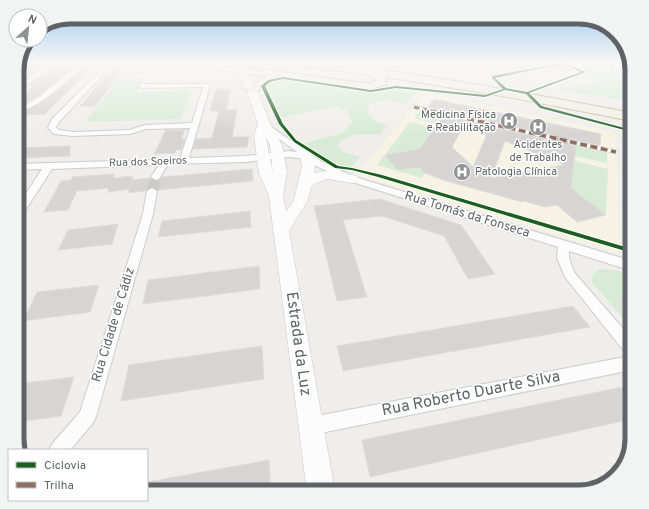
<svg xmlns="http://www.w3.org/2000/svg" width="649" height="509" viewBox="0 0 649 509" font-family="Overpass,sans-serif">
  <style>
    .commercial { fill: #f7f3e4 }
    .education { fill: #e2e0da }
    .green { fill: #d8ebd6 }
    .building { fill: #d6d5d3; stroke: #deddd9; fill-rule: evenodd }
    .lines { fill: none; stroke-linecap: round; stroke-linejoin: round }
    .pedestrian-tunnel { stroke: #cbcbca; stroke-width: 6; stroke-dasharray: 6 3; stroke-linecap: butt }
    .minor-tunnel-far1 { stroke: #cbcbca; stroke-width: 8; stroke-dasharray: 8 4.5; stroke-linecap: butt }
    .minor-tunnel { stroke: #cbcbca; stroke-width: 11; stroke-dasharray: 11 5.5; stroke-linecap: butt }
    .pedestrian-casing { stroke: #cbcccc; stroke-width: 1 }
    .minor-casing { stroke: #cbcccc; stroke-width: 2 }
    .secondary-casing { stroke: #cacacb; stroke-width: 1 }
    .trunk-casing { stroke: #c8b996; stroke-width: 2 }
    .pedestrian { fill: #fdfcfc; fill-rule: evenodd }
    .minor { fill: #fdfcfc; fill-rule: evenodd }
    .secondary { fill: #fdfcfc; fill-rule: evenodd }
    .trunk { fill: #f2f0e6; fill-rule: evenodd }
    .quiet-far1 { stroke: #8d6e63; stroke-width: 3; stroke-dasharray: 5.5 3; stroke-linecap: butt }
    .quiet { stroke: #8d6e63; stroke-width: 3.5; stroke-dasharray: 7 3.5; stroke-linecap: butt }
    .cycleway-casing { stroke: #fff; stroke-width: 2 }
    .cycleway { fill: #1b5e20; fill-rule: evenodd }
    .labels { text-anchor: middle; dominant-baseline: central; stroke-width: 3; stroke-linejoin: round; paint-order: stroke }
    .far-poi-label { font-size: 11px; fill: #5f6368; stroke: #fff; text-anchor: end }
    .far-street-label { font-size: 11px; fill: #5f6368; stroke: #fff }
    .street-label { font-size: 13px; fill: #5f6368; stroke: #fff }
    .near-street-label { font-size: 16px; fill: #5f6368; stroke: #fff }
    .rim { fill: none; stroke: #5f6368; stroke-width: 5 }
  </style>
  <rect width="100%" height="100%" fill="#efeeea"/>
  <path class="commercial" d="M428 93 614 132 616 135 619 254 356 175 424 95Z"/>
  <path class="education" d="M613 297 632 301V318Z"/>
  <path class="green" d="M465 63H552L517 70Z
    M594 63H623L626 78 632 79V102L561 90V87L596 84 585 72 571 65 594 66Z
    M119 79H143L142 81 143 82 137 92 192 90 180 119 85 122Z
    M278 79H287L367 91H381L399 88 418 90 406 104C393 101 380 98 368 106L367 112 375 121 387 126 379 135C366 132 349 134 339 142L337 146 342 151 360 157C357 160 353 167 349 168 338 170 311 150 302 144L341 134 353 122 345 109H342L338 106 283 117 279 115 265 87 269 82Z
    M420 110 443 115 437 124 414 118Z
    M410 122 434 128 428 137 429 147 385 155 397 170 419 167 425 173 422 178 377 165Z
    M576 145 607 152V163L575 156Z
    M575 161 608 169 606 215 564 182 573 173Z
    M601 269 615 270 632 275V301L614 298 632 318V329L592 282C591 275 595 271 601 269Z"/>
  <path class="building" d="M67 64 62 69H71L39 95 24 104V110L31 109 48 99 83 68H91L45 114 17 115V100L35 85H29L55 65Z
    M27 65H44L17 85V73Z
    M114 67 121 73 95 106H80Z
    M216 89H231L226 110H237L232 137H249L247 147 193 149 196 139 212 138 219 111H210Z
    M434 99 601 134 600 145 571 139 567 142 569 144 576 146 571 188 606 215 577 222 557 205 545 207 523 201 522 202 443 180 425 173 419 167 397 170 385 155 420 149 442 117 449 118 452 115 450 113 428 107ZM464 115 553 135 557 138 553 141 462 120 460 118ZM464 125 487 134 473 167 452 147ZM505 141 564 165 491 178Z
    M166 130H185L181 139H185L181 150H176L175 153 154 154Z
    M70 146V156L17 158V148Z
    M252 169 253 181 158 190 151 187 145 191 128 193 132 181 129 189 108 192 109 188 77 191 68 210 44 212 61 181 71 180 72 177 115 174 113 178 133 176 132 180 150 178 156 181 162 177Z
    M380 199 461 225 495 274 468 279 444 236 382 216 343 220 367 297 337 301 314 206Z
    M250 211 251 227 158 237 162 221Z
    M118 224 112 244 58 250 68 230Z
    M259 266 260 289 143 304 148 280Z
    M99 285 90 312 23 321 37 292Z
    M573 306 590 327 343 371 337 346Z
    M262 346 264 379 121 401 129 365Z
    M74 377 61 416 17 422V384Z
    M632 385V419L370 477 362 440Z
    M269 460 271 492H147V482Z"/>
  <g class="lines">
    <path class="pedestrian-tunnel" d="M448 115 464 118
      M553 138 571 142"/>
    <path class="minor-tunnel-far1" d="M155 182 156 177"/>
    <path class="minor-tunnel" d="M152 191 155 181"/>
    <g class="pedestrian-casing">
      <path id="pedestrian" d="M414 105 450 114 451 115 448 117 412 108V106Z
        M464 116 553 136 556 138 553 140 462 119 461 118Z
        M571 140 616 150 619 152 616 154 569 143 568 142Z"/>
    </g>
    <g class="minor-casing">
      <path id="minor" d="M19 63H25L17 68Z
        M49 63H55L17 92V87Z
        M80 63H86C78 73 36 110 25 109V105L40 96Z
        M104 63H110L112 65 59 122 56 127 59 130 73 132 129 130 145 125 192 123 203 87 141 88 138 86 141 84H207L210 86 189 158 246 156 289 151 297 152 261 126 260 124 264 122 322 162 355 177 632 261V271L569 251V258L574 272 632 339V370L311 435 305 432 302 426 305 420 311 417 630 356 627 355 565 277 557 258 558 247 349 181 316 166 306 159 289 157 246 162 168 164 159 179 156 180 151 177 159 165 52 169 21 217 17 218V207L42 169 17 170V164L180 159 190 128 146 129 130 134 73 136 54 134 48 128 52 119 106 65Z
        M608 63H614V70H610Z
        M152 188 157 191 153 214 96 417 93 423 70 450H49L52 444 80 412 143 214 147 191Z"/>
    </g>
    <g class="secondary-casing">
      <path id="secondary" d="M184 63H205L235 67 234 63H242L257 90 270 124 282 145 287 172 283 196 286 212 294 200 302 166 300 156 302 153H310C315 160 316 166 314 173 328 169 343 173 357 176L359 179 357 182 352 183 327 179 316 183 311 187 308 200 289 231 335 492H307L269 196 259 173 254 136 258 124 247 90 238 72 188 66ZM266 138 270 145 273 174V173Z
        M354 63H369L381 65 382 67 378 70 355 65Z"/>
    </g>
    <g class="trunk-casing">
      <path id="trunk" d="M296 63C327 59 367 68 398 72 477 84 554 98 632 113V121L508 97 386 77 387 79 385 85 371 89 283 79C279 80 274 80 271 82 263 86 258 95 248 92L246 90 248 88 266 76 242 73 237 70 242 67 357 82 370 83 376 80 368 74 301 66Z"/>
    </g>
    <use href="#pedestrian" class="pedestrian"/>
    <use href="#minor" class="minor"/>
    <use href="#secondary" class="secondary"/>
    <use href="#trunk" class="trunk"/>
    <path class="quiet-far1" d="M611 63 612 69
      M414 107 451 115"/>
    <path class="quiet" d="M447 114 616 152"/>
    <g class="cycleway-casing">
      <path id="cycleway" d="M561 63H565L586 72 529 93 542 106 632 130V132L540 108 526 94 505 90 485 97 396 88 371 92 283 79 270 82 265 86 283 124 296 140 338 166 352 168 382 175 632 249V253L378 177 352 170 335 168 294 142 279 124 261 86 268 80 283 77 371 90 396 86 485 95 503 89 492 78V76ZM563 64 581 72 527 92 506 88 495 78Z"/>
    </g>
    <use href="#cycleway" class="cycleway"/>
  </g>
  <linearGradient id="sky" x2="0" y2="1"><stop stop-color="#97c6ef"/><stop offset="0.47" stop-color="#f8f7f6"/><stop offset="1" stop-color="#f8f7f6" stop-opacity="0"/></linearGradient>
  <rect width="649" height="134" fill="url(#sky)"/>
  <defs>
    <g id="hospital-disc" transform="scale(0.9)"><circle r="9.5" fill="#919496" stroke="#fff"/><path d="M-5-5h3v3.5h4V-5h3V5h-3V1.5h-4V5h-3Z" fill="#fff"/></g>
  </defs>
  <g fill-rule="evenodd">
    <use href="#hospital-disc" x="509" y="121"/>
    <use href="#hospital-disc" x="538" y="127"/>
    <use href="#hospital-disc" x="462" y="172"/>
  </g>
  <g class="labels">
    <g class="far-poi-label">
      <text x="496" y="115">Medicina Física<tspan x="496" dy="13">e Reabilitação</tspan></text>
      <text x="538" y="145" text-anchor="middle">Acidentes<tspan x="538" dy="13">de Trabalho</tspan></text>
      <text x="475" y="172" text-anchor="start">Patologia Clínica</text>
    </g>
    <g class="far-street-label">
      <text transform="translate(148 162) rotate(-2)">Rua dos Soeiros</text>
    </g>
    <g class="street-label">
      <text transform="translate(467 215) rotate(17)">Rua Tomás da Fonseca</text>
      <text transform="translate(114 325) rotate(-73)">Rua Cidade de Cádiz</text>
    </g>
    <g class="near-street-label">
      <text transform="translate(298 344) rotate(82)">Estrada da Luz</text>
      <text transform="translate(471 394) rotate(-11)">Rua Roberto Duarte Silva</text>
    </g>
  </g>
  <path d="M0 0H649V509H0ZM70 24H579A46 46 0 0 1 625 70V439A46 46 0 0 1 579 485H70A46 46 0 0 1 24 439V70A46 46 0 0 1 70 24Z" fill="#f2f3f3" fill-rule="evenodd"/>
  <path class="rim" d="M70 24H579A46 46 0 0 1 625 70V439A46 46 0 0 1 579 485H70A46 46 0 0 1 24 439V70A46 46 0 0 1 70 24Z"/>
  <rect x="8" y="449" width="140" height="52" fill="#ffffff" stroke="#bfc1c3"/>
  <rect x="16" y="462" width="20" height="6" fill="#1b5e20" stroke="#bfc1c3"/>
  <text x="44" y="469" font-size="12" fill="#5f6368">Ciclovia</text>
  <rect x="16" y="482" width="20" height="6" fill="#8d6e63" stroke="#bfc1c3"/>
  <text x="44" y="489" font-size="12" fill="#5f6368">Trilha</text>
  <g transform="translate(28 28) rotate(27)"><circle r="19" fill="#ffffff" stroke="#bfc1c3"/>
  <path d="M0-3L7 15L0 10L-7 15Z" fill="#919496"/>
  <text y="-6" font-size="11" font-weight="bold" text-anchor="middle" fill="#5f6368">N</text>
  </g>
</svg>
